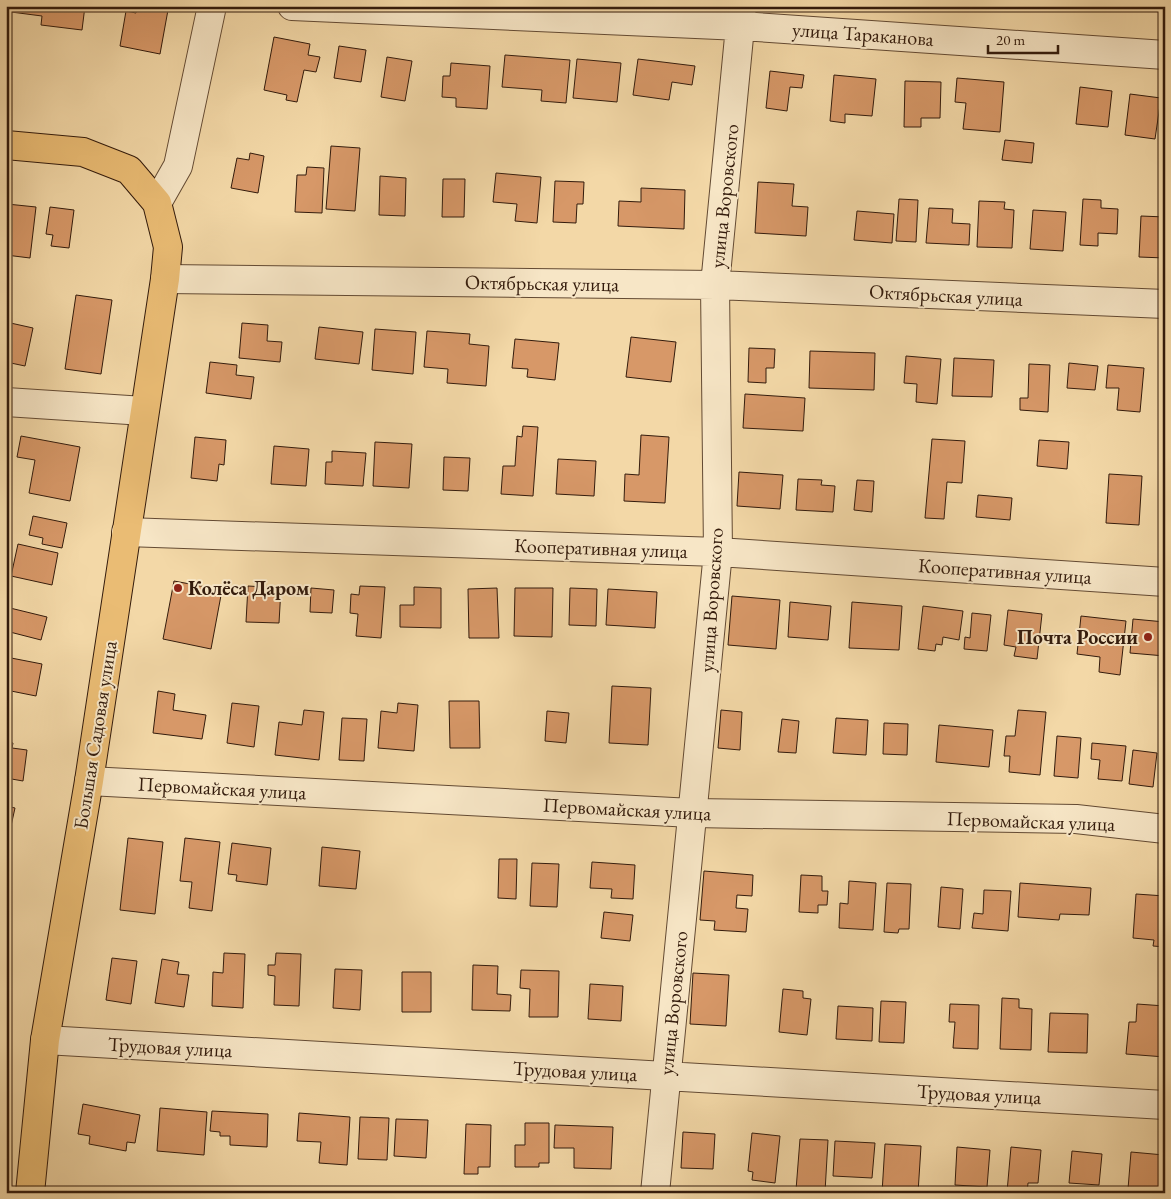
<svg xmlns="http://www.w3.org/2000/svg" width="1171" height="1199" viewBox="0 0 1171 1199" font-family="'EB Garamond',serif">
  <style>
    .building { fill: #d79868; stroke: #331b0c }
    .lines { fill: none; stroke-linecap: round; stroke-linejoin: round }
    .minor-casing { stroke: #634a33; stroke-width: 30 }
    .major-casing { stroke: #331b0c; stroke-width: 30 }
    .minor { stroke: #f7e6c6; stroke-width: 28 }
    .major { stroke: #eabc74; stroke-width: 28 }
    .poi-dot { fill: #8f2418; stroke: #f7e6c6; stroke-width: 2 }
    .labels { text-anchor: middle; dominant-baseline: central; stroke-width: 4; stroke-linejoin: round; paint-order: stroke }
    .street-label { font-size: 20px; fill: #331b0c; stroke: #f7e6c6 }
    .poi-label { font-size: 20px; font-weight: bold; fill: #331b0c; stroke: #f7e6c6; text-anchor: start }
  </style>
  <rect width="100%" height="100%" fill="#f3d8a7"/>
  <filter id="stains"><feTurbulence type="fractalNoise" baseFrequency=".004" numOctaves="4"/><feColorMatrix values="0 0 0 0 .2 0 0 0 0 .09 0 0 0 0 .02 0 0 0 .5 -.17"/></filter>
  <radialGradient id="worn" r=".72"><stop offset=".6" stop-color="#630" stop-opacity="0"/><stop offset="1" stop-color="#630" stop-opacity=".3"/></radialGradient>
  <path class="building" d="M11 6H85L82 30 41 25 42 16 11 12Z
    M137 6 168 10 160 54 120 46 126 11 136 13Z
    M1132 6H1161L1160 10Z
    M274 37 310 44 308 55 320 57 316 72 304 70 297 102 286 100 287 95 264 90Z
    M339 46 366 50 361 82 334 78Z
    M505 55 570 60 566 103 541 101 542 90 502 87Z
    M387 57 412 61 405 101 381 97Z
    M577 59 621 63 617 102 573 98Z
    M638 59 695 66 692 85 672 82 669 100 633 95Z
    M451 63 490 66 487 109 456 107V98L442 97 443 76H450Z
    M770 71 804 75 802 88 790 87 787 111 766 108Z
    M834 75 876 79 872 116 845 114V123L830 121Z
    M957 78 1004 82 1000 132 963 129 966 103 955 102Z
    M905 81 941 82 940 118H921V127H904Z
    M1080 87 1112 91 1108 127 1076 124Z
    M1130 94 1161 98 1155 139 1125 135Z
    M1005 140 1034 143 1032 163 1002 160Z
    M331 146 360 148 355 211 326 209Z
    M250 153 264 156 258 193 231 188 237 158 249 160Z
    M307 167 324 168 322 213 295 212 297 175H306Z
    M496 173 541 177 537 223 515 221 517 204 493 202Z
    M380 176 406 178 405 216 379 215Z
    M443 179H465L464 217H442Z
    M555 181 584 182 583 204H577L576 223 553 222Z
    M758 182 794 184 792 206 808 207 806 236 755 233Z
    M641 188 685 190 684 229 618 226 619 201 641 202Z
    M899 199 918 200 916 242 896 241Z
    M1083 199 1101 200V208L1118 209 1117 234 1098 233V246L1080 245Z
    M979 201 1005 202 1004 209 1014 210 1012 248 977 247Z
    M7 204 36 207 30 258 6 255Z
    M50 207 74 210 69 248 51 246 53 235 46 234Z
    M929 208 953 209 952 223 970 224 969 245 926 243Z
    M1033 210 1066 212 1063 251 1030 249Z
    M857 211 894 214 892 243 854 240Z
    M1141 216 1165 217V258L1139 257Z
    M76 295 112 300 101 374 65 369Z
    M6 322 33 328 25 366 6 362Z
    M242 323 268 325 267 341 282 342 280 362 239 358Z
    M319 327 363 332 359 364 315 359Z
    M375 329 416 332 413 374 372 370Z
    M427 331 470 334 469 344 489 346 486 386 447 383 448 369 424 367Z
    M631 337 676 342 671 382 626 377Z
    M515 339 559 343 555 380 527 377 528 369 512 368Z
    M749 348 775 349 774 368H766V383L748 382Z
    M810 351 875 353 874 390 809 388Z
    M906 356 941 359 937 404 916 402 917 384 904 383Z
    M954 358 994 360 992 397 952 396Z
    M210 362 237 365 236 375 254 377 251 399 206 393Z
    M1069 363 1098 366 1095 390 1067 388Z
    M1029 364 1050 365 1048 412 1020 410V398H1028Z
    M1108 365 1144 368 1140 412 1117 410 1119 388H1106Z
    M745 394 805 398 803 431 743 428Z
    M523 426 538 427 533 496 501 494 503 466H515L517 436 522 437Z
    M641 435 669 437 665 503 624 501 625 474 639 475Z
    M21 436 80 447 70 501 29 493 35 460 17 457Z
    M195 437 226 440 224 465 219 464 217 481 191 478Z
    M932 439 965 441 962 483 947 482 944 519 925 518Z
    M1039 440 1069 442 1067 469 1037 466Z
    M375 442 412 444 409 488 373 486Z
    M274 446 309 449 306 486 271 484Z
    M332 451 366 453 363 486 325 484 326 462H332Z
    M444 457 470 458 468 491 443 490Z
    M558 459 596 461 594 496 556 494Z
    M739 472 783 475 780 509 737 506Z
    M1109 474 1142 476 1139 525 1106 523Z
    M798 479 822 480 821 485 835 486 833 512 796 510Z
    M857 480 874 481 872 512 854 510Z
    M978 495 1012 498 1010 520 976 517Z
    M33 516 67 523 62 548 42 544 43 538 29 535Z
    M18 544 58 553 52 585 11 576Z
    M174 581 222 590 211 649 163 639Z
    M248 586 281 588 279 623 246 622Z
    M360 586 385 587 381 638 356 636 358 614 350 613 351 594 359 595Z
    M414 587 441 588V628L400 627V605H414Z
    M311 588 334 590 332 613 310 612Z
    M497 588 499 638H469L468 589Z
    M515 588H553L552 637 514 636Z
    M570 588 597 589 596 626 569 625Z
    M608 589 657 592 655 628 606 625Z
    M732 596 780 600 776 649 728 645Z
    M790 602 831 606 828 640 788 637Z
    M852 602 902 606 899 650 849 648Z
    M923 606 963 611 959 640 943 637 942 645 936 644 935 651 918 649Z
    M6 607 47 617 41 640 6 631Z
    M1008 610 1042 614 1037 659 1014 656 1016 647 1004 645Z
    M972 613 991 615 987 651 964 649 965 637 970 638Z
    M1081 616 1126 621 1120 675 1099 672 1100 657 1077 654Z
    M1133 619 1165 622V656L1130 653Z
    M6 657 42 664 36 696 6 690Z
    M612 686 651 688 648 745 609 743Z
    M158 691 175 694 173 710 206 715 202 739 153 733Z
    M449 701H479L480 748H450Z
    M232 703 259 706 254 747 227 743Z
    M398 703 418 705 414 751 378 748 381 711 397 713Z
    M304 710 324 712 319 760 275 755 279 722 302 725Z
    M721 710 742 712 740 750 718 748Z
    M1018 710 1046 712 1040 775 1009 772 1010 756H1004L1006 736H1015Z
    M547 711 569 713 566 743 545 741Z
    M342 718 367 719 364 761 339 760Z
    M836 718 868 720 866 755 833 753Z
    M782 719 799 721 796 753 778 752Z
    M884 723 908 724 907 755 883 754Z
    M939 725 993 730 989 767 936 762Z
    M1057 736 1081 738 1078 778 1054 776Z
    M6 742 13 743 12 748 27 750 23 781 6 778Z
    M1092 743 1126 746 1122 781 1098 779 1100 760 1091 759Z
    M1133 750 1157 753 1153 787 1129 784Z
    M6 806 15 808 9 835 6 834Z
    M128 838 163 842 155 914 120 910Z
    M185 838 220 842 212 911 189 908 192 882 180 881Z
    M232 843 271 848 267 885 236 881 237 875 228 874Z
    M322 847 360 851 356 889 319 886Z
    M499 859H517L516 899 498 898Z
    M592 862 635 865 633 899 611 898 612 889 590 888Z
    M532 863 559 864 557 907 530 906Z
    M704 871 753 875 752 896 737 895 736 908 748 909 746 932 714 930 715 921 700 920Z
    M801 875 822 876V891H828L827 905H818V913L799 912Z
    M849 881 876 883 873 930 839 928 840 903 848 904Z
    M887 883 911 884 909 929H899L898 933 884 932Z
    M1020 883 1091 888 1089 915 1060 914 1059 920 1018 917Z
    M941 887 963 889 960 929 938 927Z
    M984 890 1011 891 1008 931 972 928 974 913 983 914Z
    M1136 894 1165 896V947L1153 946 1154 940 1133 938Z
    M604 912 633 915 630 941 601 938Z
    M224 953 245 954 243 1008 212 1006 213 972 223 973Z
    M276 953 301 954 299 1006 274 1005 275 976 268 975V965H275Z
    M112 958 137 961 131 1004 106 1000Z
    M162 959 179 962 177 974 189 975 184 1007 155 1003Z
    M473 965 498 966 497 994 511 995 510 1011 472 1010Z
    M335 969 362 970 360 1010 333 1008Z
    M521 970 559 971 558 1017H529L530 989 520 988Z
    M402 972H431V1012H402Z
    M693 973 729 975 726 1026 690 1024Z
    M590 984 623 986 621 1021 588 1019Z
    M783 989 803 991V998L811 999 807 1035 779 1032Z
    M1002 998 1019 999V1008L1032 1009 1031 1050 1000 1049Z
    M881 1001 906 1002 904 1043 879 1042Z
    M950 1004 979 1005 978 1049 953 1048 955 1022H949Z
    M1137 1004 1165 1006V1057L1126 1054 1129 1022H1136Z
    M838 1006 873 1008 872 1041 836 1039Z
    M1050 1013 1088 1014 1087 1053 1048 1052Z
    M83 1104 140 1115 135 1143 127 1142 126 1151 89 1144 90 1136 78 1134Z
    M160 1108 207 1112 204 1155 157 1151Z
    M212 1111 268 1114 267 1147 230 1145V1136H220V1132L210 1131Z
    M299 1113 350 1117 347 1165 319 1163 321 1142 297 1141Z
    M360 1117 389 1118 387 1160 358 1159Z
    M396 1119 428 1120 426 1158 394 1156Z
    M525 1123H549V1163H539V1167H515V1145H525Z
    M466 1124 491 1125 490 1167H478V1174H464Z
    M555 1125 613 1127 611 1169 574 1168V1148H554Z
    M683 1132 715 1134 713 1169 681 1168Z
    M752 1133 780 1136 775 1183 752 1180 753 1172 748 1171Z
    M800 1139 828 1140 825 1192 796 1190Z
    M835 1141 875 1143 872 1178 833 1176Z
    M885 1144 921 1146 918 1193H882Z
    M957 1147 990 1150 987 1187 955 1185Z
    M1011 1147 1041 1150 1038 1183H1028L1027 1193 1007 1192Z
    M1072 1151 1102 1154 1099 1185 1069 1183Z
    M1131 1152 1164 1155 1161 1192 1128 1189Z"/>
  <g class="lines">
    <g class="minor-casing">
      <path id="minor" d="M292 6 741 26 1165 55
        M157 203 178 166 212 6
        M165 279 715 285 1165 304
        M6 402 144 411
        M126 532 718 552 1165 582
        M89 781 692 813 1076 819 1165 829
        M45 1040 1165 1105
        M655 1193 718 552 715 285 742 6"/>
    </g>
    <g class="major-casing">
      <path id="major" d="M6 145 83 152 129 170 157 203 168 247 165 279 89 781 45 1040 30 1193"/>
    </g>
    <use href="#minor" class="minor"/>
    <use href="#major" class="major"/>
  </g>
  <g class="poi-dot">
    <circle cx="178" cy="588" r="5"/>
    <circle cx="1148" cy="637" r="5"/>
  </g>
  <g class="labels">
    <g class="street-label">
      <text transform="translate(863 34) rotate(4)">улица Тараканова</text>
      <text transform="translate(724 196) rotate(-84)">улица Воровского</text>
      <text transform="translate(542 283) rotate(1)">Октябрьская улица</text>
      <text transform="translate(946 295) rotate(3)">Октябрьская улица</text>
      <text transform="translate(601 548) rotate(2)">Кооперативная улица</text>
      <text transform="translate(1005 571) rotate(4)">Кооперативная улица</text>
      <text transform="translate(711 600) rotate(-86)">улица Воровского</text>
      <text transform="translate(95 735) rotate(-81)">Большая Садовая улица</text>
      <text transform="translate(222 788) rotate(3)">Первомайская улица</text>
      <text transform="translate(627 809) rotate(3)">Первомайская улица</text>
      <text transform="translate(1031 821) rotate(2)">Первомайская улица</text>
      <text transform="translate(673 1003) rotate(-84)">улица Воровского</text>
      <text transform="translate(170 1047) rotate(3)">Трудовая улица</text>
      <text transform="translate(575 1071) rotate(3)">Трудовая улица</text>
      <text transform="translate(979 1094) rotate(3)">Трудовая улица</text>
    </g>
    <g class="poi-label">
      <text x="188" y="588">Колёса Даром</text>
      <text x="1138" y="637" text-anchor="end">Почта России</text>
    </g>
  </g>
  <rect width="1171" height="1199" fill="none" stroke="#f3d8a7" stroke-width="25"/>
  <rect x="8" y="8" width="1156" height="1184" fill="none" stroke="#331b0c" stroke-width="2.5"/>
  <rect x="12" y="12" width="1146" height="1174" fill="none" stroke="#331b0c"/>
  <path d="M988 45v8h70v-8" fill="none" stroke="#331b0c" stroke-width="2.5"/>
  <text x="996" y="45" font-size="15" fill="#331b0c" stroke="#f7e6c6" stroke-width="4" paint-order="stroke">20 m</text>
  <rect width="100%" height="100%" filter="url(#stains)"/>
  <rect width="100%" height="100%" fill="url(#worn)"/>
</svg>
